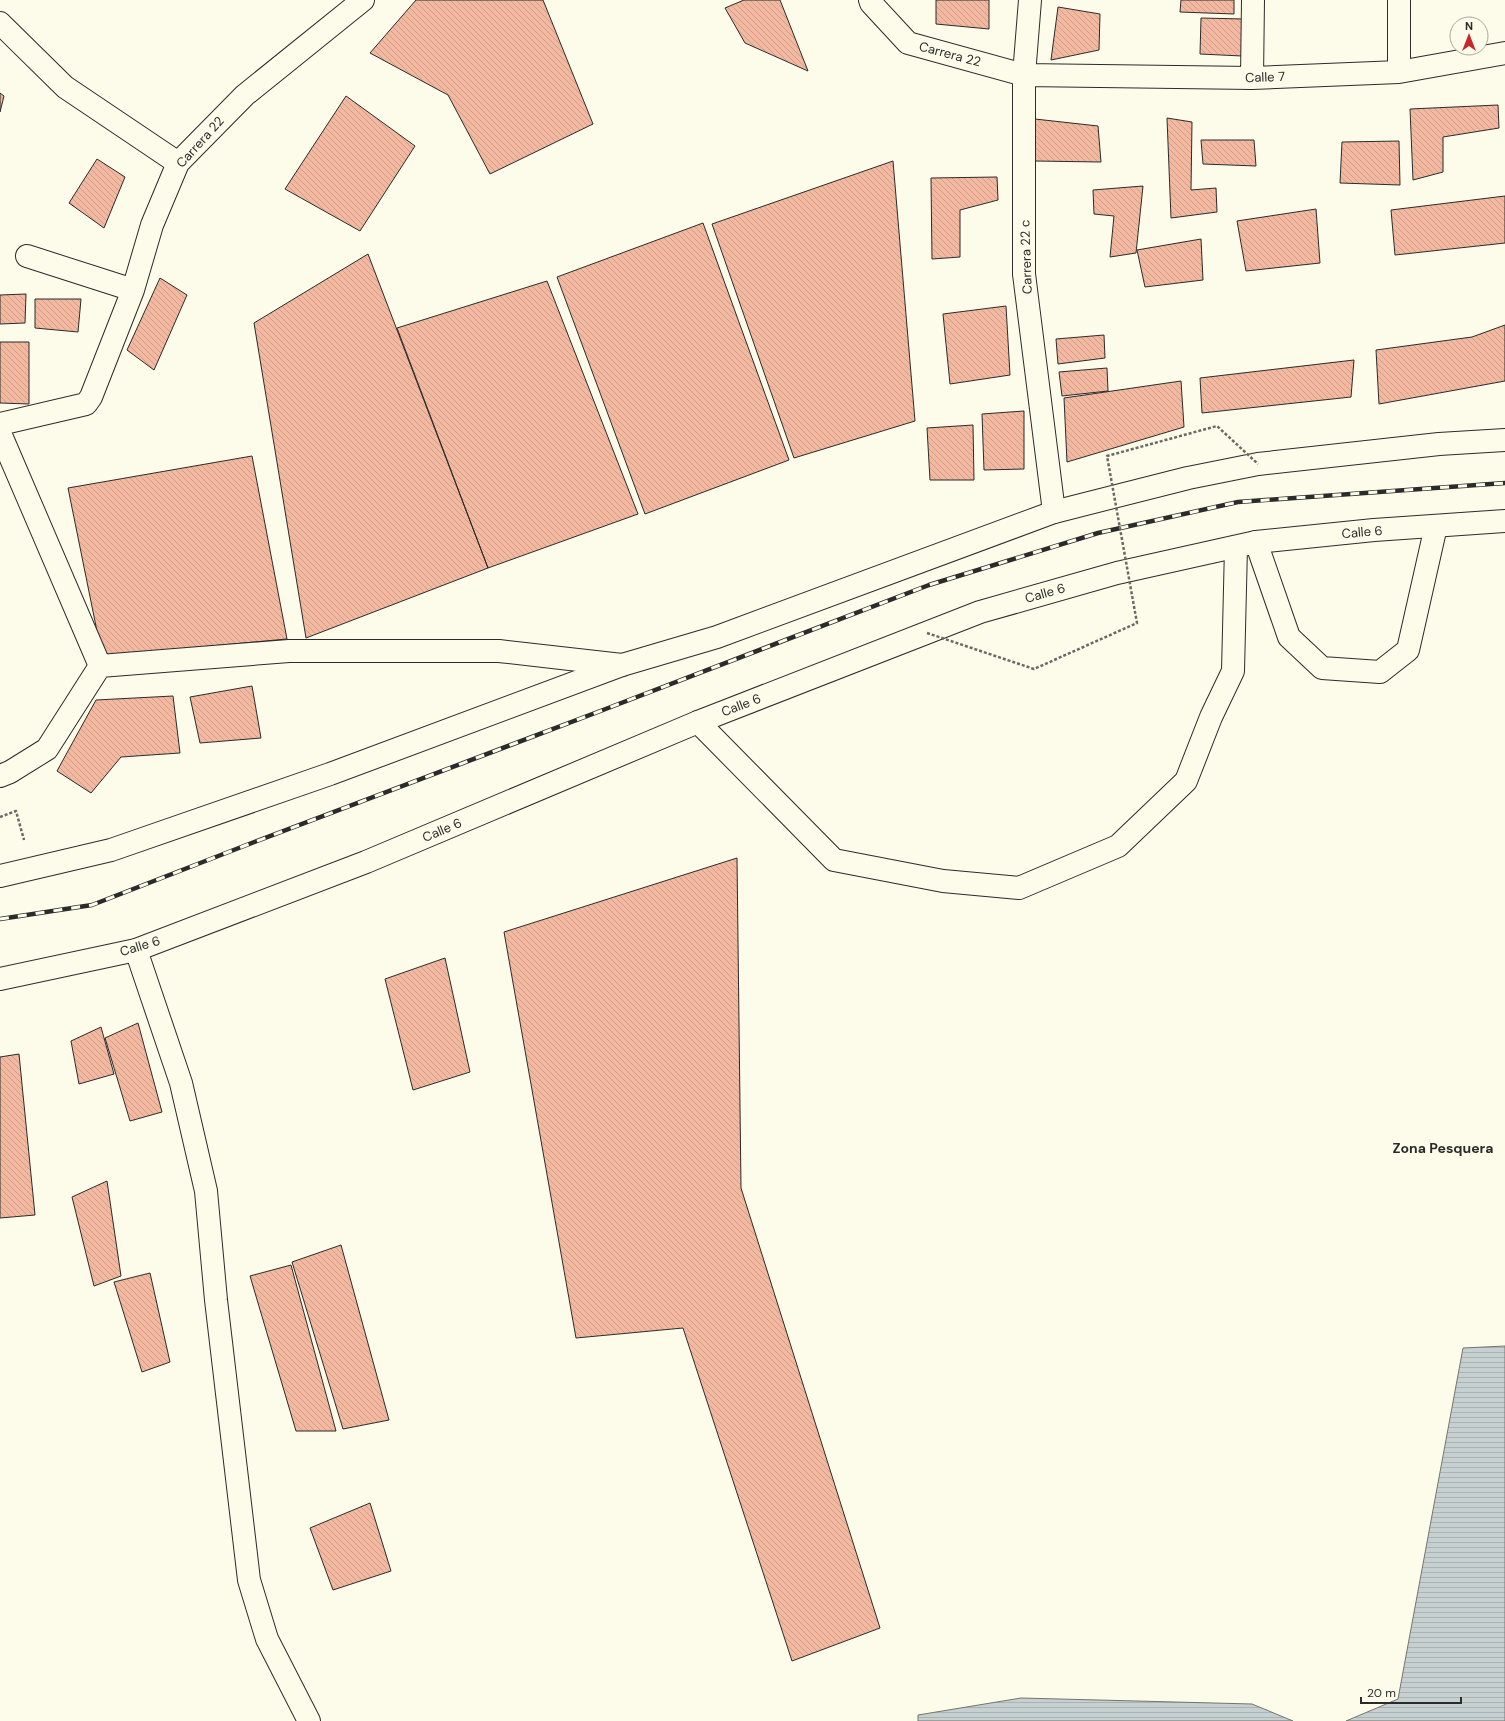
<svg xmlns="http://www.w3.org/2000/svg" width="1505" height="1721" viewBox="0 0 1505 1721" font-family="'DM Sans',sans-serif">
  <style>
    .water { fill: url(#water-rules); stroke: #74746e }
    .building { fill: url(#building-back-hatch); stroke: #2b2b2b }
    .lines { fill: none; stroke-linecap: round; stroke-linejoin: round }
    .minor-casing { stroke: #2b2b2b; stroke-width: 24 }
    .highway-casing { stroke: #2b2b2b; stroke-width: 24 }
    .path { stroke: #6a6964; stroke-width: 2.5; stroke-dasharray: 3 2; stroke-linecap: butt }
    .minor { stroke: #fdfbea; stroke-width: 22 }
    .highway { stroke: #fdfbea; stroke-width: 22 }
    .rail-casing { stroke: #2b2b2b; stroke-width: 4.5 }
    .rail { stroke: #fdfbea; stroke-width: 3; stroke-dasharray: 9; stroke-linecap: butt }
    .path-bridge { stroke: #6a6964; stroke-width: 2.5; stroke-dasharray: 3 2; stroke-linecap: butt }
    .labels { text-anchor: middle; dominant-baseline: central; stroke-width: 3; stroke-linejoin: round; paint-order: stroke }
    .street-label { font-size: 13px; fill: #2b2b2b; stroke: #fdfbea }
    .neighbourhood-label { font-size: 14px; font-weight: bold; fill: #2b2b2b; stroke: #fdfbea }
  </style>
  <defs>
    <pattern id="water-rules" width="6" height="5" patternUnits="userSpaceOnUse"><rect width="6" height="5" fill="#c7d0d0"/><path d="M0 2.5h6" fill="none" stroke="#abb3b3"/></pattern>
    <pattern id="building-back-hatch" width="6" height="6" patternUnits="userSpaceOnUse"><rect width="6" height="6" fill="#f2b8a0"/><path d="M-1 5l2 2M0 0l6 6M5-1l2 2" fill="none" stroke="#d09e8a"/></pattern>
  </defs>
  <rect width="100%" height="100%" fill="#fdfbea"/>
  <path class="water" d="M1505 1346V1721H1346L1398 1699 1463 1348Z
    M1021 1698 1252 1704 1293 1721H918V1715Z"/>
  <path class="building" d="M416 0H543L593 124 490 174 448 95 370 53Z
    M744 0H780L808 71 745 43 725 8Z
    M936 0H989V29L936 24Z
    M1181 0H1234V14L1180 12Z
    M1058 7 1100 14 1099 50 1051 60Z
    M1201 18 1244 19 1242 56 1200 54Z
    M0 93 4 96 0 112Z
    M346 96 415 146 360 231 285 189Z
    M1498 105 1499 128 1443 137V172L1413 180 1410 109Z
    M1167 118 1192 122 1191 190 1216 188 1217 212 1171 218Z
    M1035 119 1098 126 1101 162 1035 161Z
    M1201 140H1254L1256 166 1203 164Z
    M1399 141 1400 185 1340 183 1342 142Z
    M97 159 125 177 104 228 69 203Z
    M893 161 915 421 794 458 712 224Z
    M997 177 998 200 960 210V257L932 259 931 178Z
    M1143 186 1136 253 1110 257 1114 216 1094 214 1093 190Z
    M1505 196V243L1395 255 1391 210Z
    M1316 209 1320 263 1246 271 1237 221Z
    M703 223 789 460 645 514 557 277Z
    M1201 239 1203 280 1145 287 1137 250Z
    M368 254 488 568 306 638 254 323Z
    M160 278 187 295 154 370 127 350Z
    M547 281 638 514 488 568 397 328Z
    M26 294 25 323 0 324V295Z
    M35 299H81L78 332 35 328Z
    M1006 306 1010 375 950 384 943 314Z
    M1505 325V381L1379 404 1376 350 1472 337Z
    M1104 335 1105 358 1058 364 1056 339Z
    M0 342H29V404L0 403Z
    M1354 360 1351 397 1202 413 1200 378Z
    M1107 368 1108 391 1062 396 1059 372Z
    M1181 381 1184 427 1067 462 1064 398Z
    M1024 411V469L984 470 982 414Z
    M973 425 974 480H930L927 428Z
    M252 456 287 639 102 656 68 488Z
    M252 686 261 738 200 743 190 697Z
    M173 696 180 753 121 757 91 793 57 771 96 700Z
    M737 858 741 1188 880 1628 792 1661 683 1328 576 1338 504 932Z
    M445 958 470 1072 413 1090 385 979Z
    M138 1023 162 1112 130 1121 105 1038Z
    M101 1027 114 1074 79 1084 71 1041Z
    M19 1054 35 1215 0 1218V1057Z
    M107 1181 121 1276 94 1286 72 1197Z
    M341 1245 389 1420 343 1429 292 1262Z
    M291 1265 336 1431H296L250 1276Z
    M150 1273 170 1362 142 1372 114 1282Z
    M370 1503 391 1571 333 1590 310 1528Z"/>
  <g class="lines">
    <g class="minor-casing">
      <path id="minor" d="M870 0 871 3 908 43 1024 75 1252 78 1399 72 1505 53
        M1030 0 1024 75V274L1054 512
        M0 23 65 87 178 163
        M1399 72V0
        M1252 78 1253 0
        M27 256 133 290
        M0 424 86 404 91 397 133 290 152 225 178 163 245 95 363 0
        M0 433 100 666
        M1256 542 1289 637 1322 668 1380 672 1408 650 1436 526
        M698 722 834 860 943 881 1019 888 1118 846 1186 781 1211 717 1233 671 1236 547
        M0 776 10 772 47 749 100 666 289 651H499L622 665
        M136 950 181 1083 206 1191 216 1300 249 1580 267 1639 309 1721"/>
    </g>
    <g class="highway-casing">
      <path id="highway" d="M0 876 111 850 330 774 622 665 717 637 1054 512 1188 478 1258 464 1439 444 1505 440
        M0 979 136 950 366 862 698 722 980 612 1117 573 1256 542 1374 530 1505 521"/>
    </g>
    <path class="path" d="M0 817 16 811 24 840"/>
    <use href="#minor" class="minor"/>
    <use href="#highway" class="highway"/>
    <g class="rail-casing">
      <path id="rail" d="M0 919 92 905 244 846 603 710 929 585 1098 533 1238 502 1505 483"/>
    </g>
    <use href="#rail" class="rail"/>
    <path class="path-bridge" d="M927 633 1034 669 1137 623 1107 456 1217 426 1258 464"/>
  </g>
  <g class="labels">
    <g class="street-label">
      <text transform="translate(950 54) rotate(15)">Carrera 22</text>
      <text transform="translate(1265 77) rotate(-2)">Calle 7</text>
      <text transform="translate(200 142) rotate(-48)">Carrera 22</text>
      <text transform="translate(1026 257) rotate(-92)">Carrera 22 c</text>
      <text transform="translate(1362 532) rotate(-5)">Calle 6</text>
      <text transform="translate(1045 593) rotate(-16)">Calle 6</text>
      <text transform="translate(741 705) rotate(-21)">Calle 6</text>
      <text transform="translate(442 830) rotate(-23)">Calle 6</text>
      <text transform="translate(140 946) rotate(-17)">Calle 6</text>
    </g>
    <g class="neighbourhood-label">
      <text x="1443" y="1148">Zona Pesquera</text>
    </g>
  </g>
  <g transform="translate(1469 36)"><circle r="19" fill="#fdfbea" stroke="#a9a89e"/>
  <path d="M0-3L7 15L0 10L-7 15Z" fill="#c62828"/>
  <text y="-6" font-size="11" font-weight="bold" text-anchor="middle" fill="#2b2b2b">N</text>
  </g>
  <path d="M1361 1697v6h100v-6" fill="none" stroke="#2b2b2b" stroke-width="2"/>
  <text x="1367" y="1697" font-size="12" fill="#2b2b2b" stroke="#fdfbea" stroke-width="3" paint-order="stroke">20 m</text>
</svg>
